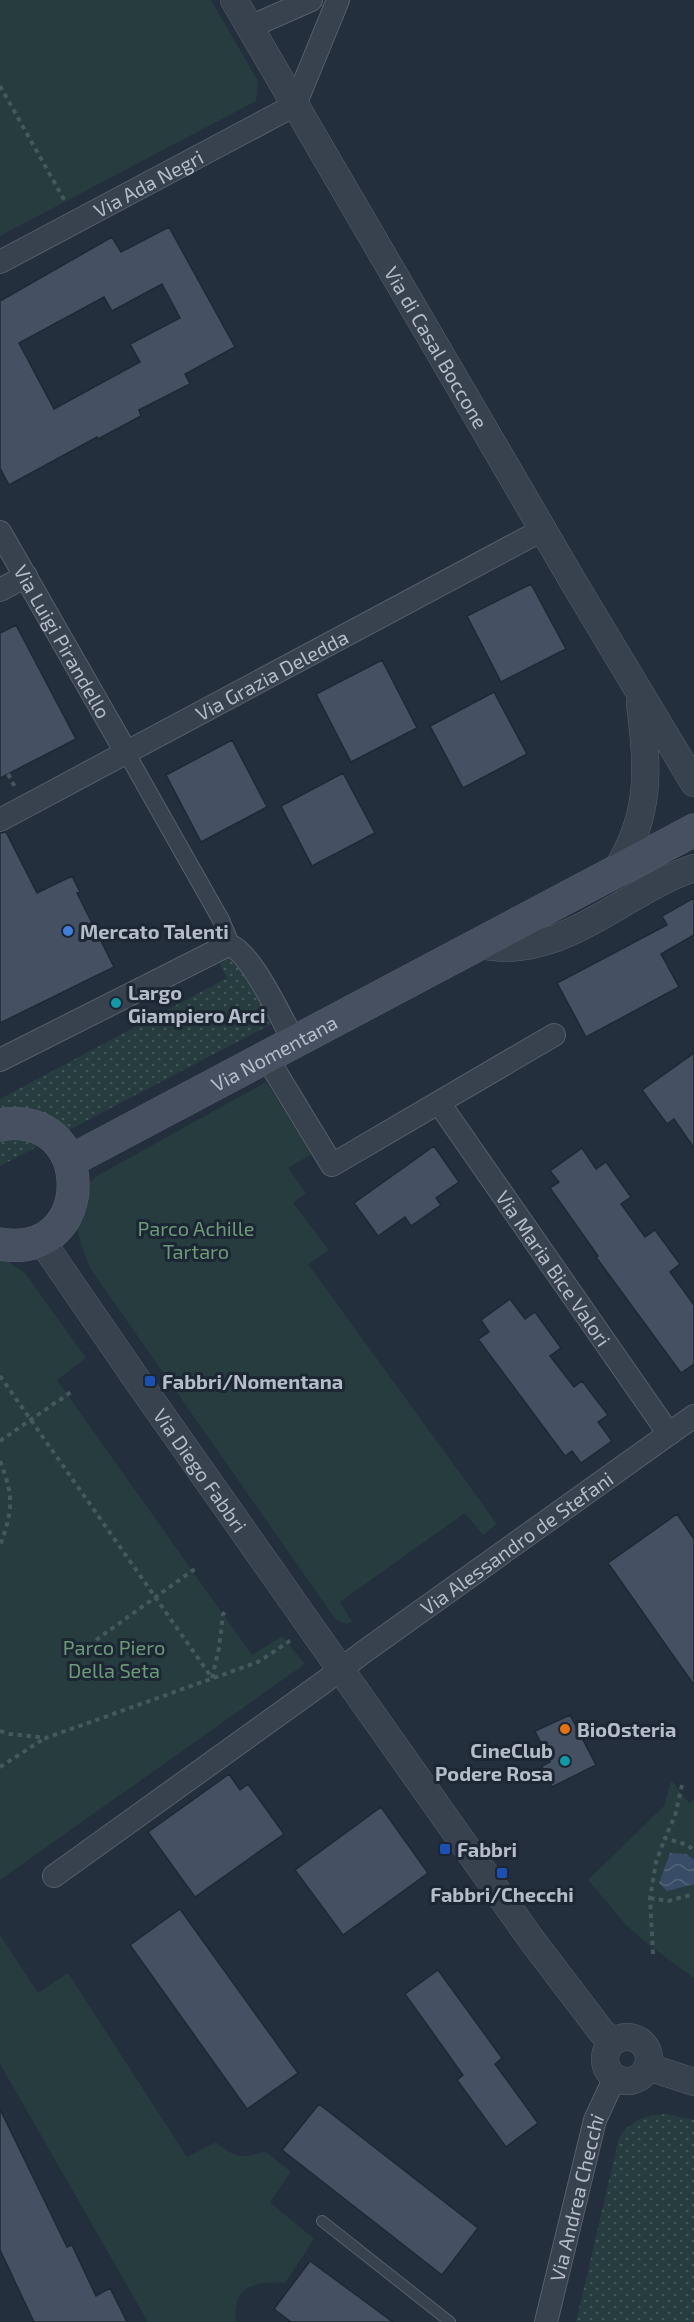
<svg xmlns="http://www.w3.org/2000/svg" width="694" height="2322" viewBox="0 0 694 2322" font-family="'Exo 2',sans-serif">
  <style>
    .grass { fill: url(#grass-dots) }
    .green { fill: #263c3f }
    .water { fill: url(#water-waves) }
    .building { fill: #455162; stroke: #1f2835; stroke-width: 1.5; fill-rule: evenodd }
    .lines { fill: none; stroke-linecap: round; stroke-linejoin: round }
    .service-casing { stroke: #565f6c; stroke-width: 12 }
    .pedestrian-casing { stroke: #565f6c; stroke-width: 18 }
    .minor-casing { stroke: #565f6c; stroke-width: 24 }
    .tertiary-casing { stroke: #565f6c; stroke-width: 28 }
    .secondary-casing { stroke: #565f6c; stroke-width: 33 }
    .path { stroke: #44595c; stroke-width: 4; stroke-dasharray: 4.5 4.5; stroke-linecap: butt }
    .service { stroke: #38414e; stroke-width: 10 }
    .pedestrian { stroke: #38414e; stroke-width: 16 }
    .minor { stroke: #38414e; stroke-width: 22 }
    .tertiary { stroke: #38414e; stroke-width: 27 }
    .secondary { stroke: #465061; stroke-width: 32 }
    .shop-dot { fill: #3f7fe0; stroke: #1d2633; stroke-width: 2 }
    .culture-dot { fill: #0f9aa8; stroke: #1d2633; stroke-width: 2 }
    .transit-dot { fill: #1a4fb4; stroke: #1d2633; stroke-width: 2 }
    .food-dot { fill: #e8710a; stroke: #1d2633; stroke-width: 2 }
    .labels { text-anchor: middle; dominant-baseline: central; stroke-width: 6; stroke-linejoin: round; paint-order: stroke }
    .street-label { font-size: 20px; fill: #b4bcc9; stroke: #1d2633 }
    .poi-label { font-size: 20px; font-weight: bold; fill: #b4bcc9; stroke: #1d2633; text-anchor: start }
    .park-label { font-size: 20px; fill: #6b9a76; stroke: #1d2633 }
  </style>
  <defs>
    <pattern id="grass-dots" width="8" height="8" patternUnits="userSpaceOnUse" patternTransform="scale(1.5)"><rect width="8" height="8" fill="#263c3f"/><path d="M2 2h.1M6 6h.1" fill="none" stroke="#435659" stroke-width="1.8" stroke-linecap="round"/></pattern>
    <pattern id="water-waves" width="16" height="10" patternUnits="userSpaceOnUse" patternTransform="scale(1.5)"><rect width="16" height="10" fill="#394c67"/><path d="M0 5q4-4 8 0t8 0" fill="none" stroke="#53647b"/></pattern>
  </defs>
  <rect width="100%" height="100%" fill="#242f3e"/>
  <path class="grass" d="M232 955 273 1023 0 1166V1099L227 978 220 964Z
    M666 2114 694 2120V2322H576L619 2138C630 2120 646 2115 666 2114Z"/>
  <path class="green" d="M0 0H211L258 81 256 101 0 236Z
    M266 1082 312 1154 288 1168 306 1193 293 1203 329 1250 308 1264 497 1524 483 1535 465 1513 340 1602 352 1622 346 1624 336 1620 90 1268C82 1246 70 1220 80 1196 83 1190 90 1183 95 1177Z
    M0 1259H4L25 1273 86 1358 57 1380 252 1655 282 1636 305 1664 0 1880Z
    M671 1780 689 1803 694 1800V1978L649 1945 627 1926 588 1880 664 1806Z
    M0 1935 38 1993 68 1973 187 2157 216 2142C234 2158 243 2159 265 2151L291 2172 270 2202 314 2239 285 2283C254 2281 232 2286 236 2322H148L0 2064Z"/>
  <path class="water" d="M670 1853 686 1854 694 1860V1884L667 1891 659 1883Z"/>
  <path class="building" d="M169 227 235 347 185 374 190 384 139 410 141 416 98 439 97 437 9 485 0 468V301L112 237 121 252ZM162 284 180 318 130 344 140 362 54 409 19 343 104 297 112 311Z
    M531 584 566 649 501 682 467 616Z
    M16 625 76 739 0 778V633Z
    M382 660 417 728 351 762 316 694Z
    M494 692 527 754 463 788 430 726Z
    M232 740 267 807 201 842 166 775Z
    M343 773 375 833 312 866 281 806Z
    M6 832 37 893 72 876 80 892 77 893 114 967 0 1023V833Z
    M694 898V935L661 954 679 987 586 1037 557 983 667 925 662 916Z
    M694 1053V1148L674 1119 667 1124 642 1090Z
    M434 1146 459 1182 436 1198 441 1205 411 1226 405 1217 378 1236 354 1203Z
    M582 1148 596 1169 606 1162 631 1197 621 1204 645 1237 655 1230 680 1264 670 1272 694 1305V1364L681 1373 596 1257 598 1256 550 1188 559 1182 550 1171Z
    M510 1299 525 1319 535 1312 561 1348 550 1356 574 1387 582 1381 608 1415 598 1422 612 1441 581 1463 572 1451 565 1456 478 1339 489 1332 481 1320Z
    M677 1514 694 1539V1685L608 1563Z
    M570 1715 596 1765 552 1787 542 1766 550 1762 535 1731Z
    M229 1774 240 1790 248 1784 284 1834 195 1897 148 1832Z
    M381 1807 428 1873 343 1935 295 1870Z
    M180 1909 298 2073 247 2109 130 1945Z
    M438 1970 502 2058 495 2064 538 2123 506 2147 457 2080 463 2075 405 1994Z
    M319 2104 478 2228 442 2275 282 2150Z
    M0 2109 67 2247 72 2245 96 2296 110 2288 127 2322H34L0 2250Z
    M310 2261 393 2322H291L274 2309Z"/>
  <g class="lines">
    <g class="service-casing">
      <path id="service" d="M322 2221 450 2322"/>
    </g>
    <g class="pedestrian-casing">
      <path id="pedestrian" d="M126 752 221 920 232 946"/>
    </g>
    <g class="minor-casing">
      <g id="minor">
        <path d="M250 27 311 0"/>
        <path id="s1" d="M0 262 295 105 338 0"/>
        <path id="s2" d="M0 532 126 752"/>
        <path d="M0 590 26 576"/>
        <path id="s3" d="M0 820 544 529"/>
        <path d="M267 1058 332 1165 554 1035"/>
        <path d="M0 1060 228 945C250 949 283 1022 295 1043"/>
        <path id="s4" d="M439 1103 669 1434"/>
        <path id="s5" d="M54 1876 324 1682 365 1651 694 1416"/>
        <path id="s6" d="M546 2322 595 2120 615 2077"/>
      </g>
    </g>
    <g class="tertiary-casing">
      <g id="tertiary">
        <path id="s7" d="M234 0 574 583 694 783"/>
        <path d="M615 872C652 815 648 768 640 703"/>
        <path d="M478 945C492 947 506 949 519 947 580 941 636 887 694 868"/>
        <path id="s8" d="M41 1240 135 1377 341 1670 531 1939 601 2031 612 2042"/>
        <circle cx="627" cy="2059" r="22"/>
        <path d="M648 2067 694 2082"/>
      </g>
    </g>
    <g class="secondary-casing">
      <g id="secondary">
        <path d="M0 1125C96 1107 99 1261 0 1244"/>
        <path id="s9" d="M70 1161 694 830"/>
      </g>
    </g>
    <path class="path" d="M0 86 66 203
      M8 774 16 789
      M0 1376 212 1678 219 1648 223 1614 227 1611
      M0 1441 71 1392
      M0 1461C14 1497 13 1509 0 1546
      M96 1640 196 1568
      M0 1731 10 1734 46 1738 258 1662 291 1640
      M0 1767 45 1738
      M682 1785 675 1816 665 1838 688 1845 694 1851
      M650 1898 668 1901 694 1894
      M653 1954 650 1898 656 1862 665 1838"/>
    <use href="#service" class="service"/>
    <use href="#pedestrian" class="pedestrian"/>
    <use href="#minor" class="minor"/>
    <use href="#tertiary" class="tertiary"/>
    <use href="#secondary" class="secondary"/>
  </g>
  <circle class="shop-dot" cx="68" cy="931" r="6"/>
  <g class="culture-dot">
    <circle cx="116" cy="1003" r="6"/>
    <circle cx="565" cy="1761" r="6"/>
  </g>
  <g class="transit-dot">
    <rect x="144" y="1375" width="12" height="12" rx="3"/>
    <rect x="439" y="1843" width="12" height="12" rx="3"/>
    <rect x="496" y="1867" width="12" height="12" rx="3"/>
  </g>
  <circle class="food-dot" cx="565" cy="1729" r="6"/>
  <g class="labels">
    <g class="street-label">
      <text stroke="none"><textPath href="#s1" startOffset="168">Via Ada Negri</textPath></text>
      <text stroke="none"><textPath href="#s7" startOffset="402">Via di Casal Boccone</textPath></text>
      <text stroke="none"><textPath href="#s2" startOffset="126">Via Luigi Pirandello</textPath></text>
      <text stroke="none"><textPath href="#s3" startOffset="308">Via Grazia Deledda</textPath></text>
      <text stroke="none"><textPath href="#s9" startOffset="231">Via Nomentana</textPath></text>
      <text stroke="none"><textPath href="#s4" startOffset="201">Via Maria Bice Valori</textPath></text>
      <text stroke="none"><textPath href="#s8" startOffset="280">Via Diego Fabbri</textPath></text>
      <text stroke="none"><textPath href="#s5" startOffset="570">Via Alessandro de Stefani</textPath></text>
      <text stroke="none"><textPath href="#s6" startOffset="128">Via Andrea Checchi</textPath></text>
    </g>
    <g class="poi-label">
      <text x="80" y="931">Mercato Talenti</text>
      <text x="128" y="992">Largo<tspan x="128" dy="23">Giampiero Arci</tspan></text>
      <text x="162" y="1381">Fabbri/Nomentana</text>
      <text x="577" y="1729">BioOsteria</text>
      <text x="553" y="1750" text-anchor="end">CineClub<tspan x="553" dy="23">Podere Rosa</tspan></text>
      <text x="457" y="1849">Fabbri</text>
      <text x="502" y="1894" text-anchor="middle">Fabbri/Checchi</text>
    </g>
    <g class="park-label">
      <text x="196" y="1228">Parco Achille<tspan x="196" dy="23">Tartaro</tspan></text>
      <text x="114" y="1647">Parco Piero<tspan x="114" dy="23">Della Seta</tspan></text>
    </g>
  </g>
</svg>
